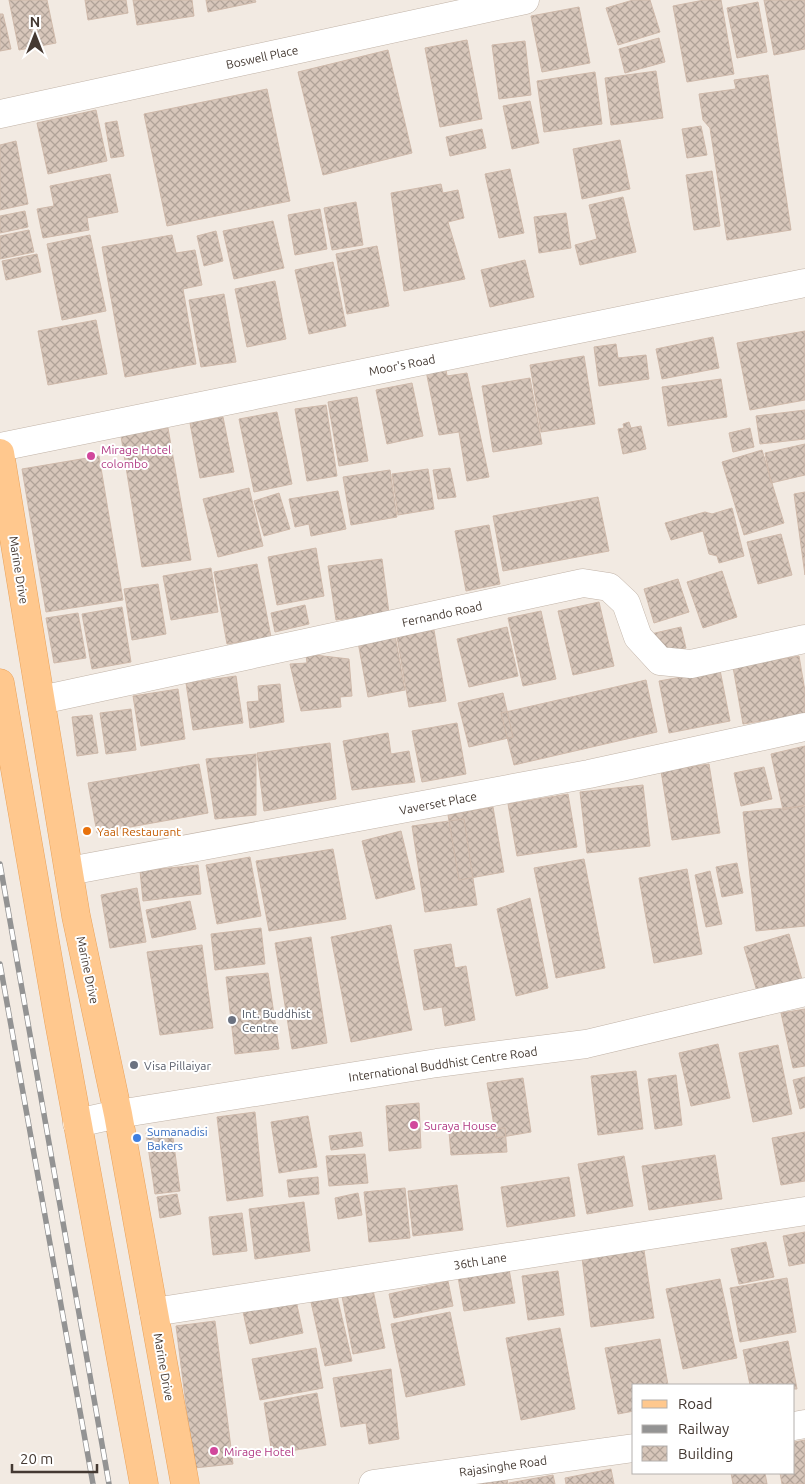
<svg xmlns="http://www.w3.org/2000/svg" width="805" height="1484" viewBox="0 0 805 1484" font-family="Ubuntu,sans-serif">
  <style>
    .building { fill: url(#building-cross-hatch); stroke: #cfb9aa }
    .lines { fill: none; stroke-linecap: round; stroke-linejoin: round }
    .street-casing { stroke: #c1b3a7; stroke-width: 29 }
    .primary-casing { stroke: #e9a159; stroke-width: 29 }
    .street { stroke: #fff; stroke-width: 28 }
    .primary { stroke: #ffc88e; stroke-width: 28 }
    .rail-casing { stroke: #939393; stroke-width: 5.5 }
    .rail { stroke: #fff; stroke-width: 4; stroke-dasharray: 11; stroke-linecap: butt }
    .hotel-dot { fill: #d1479c; stroke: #fff; stroke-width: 2 }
    .food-dot { fill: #e8710a; stroke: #fff; stroke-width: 2 }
    .worship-dot { fill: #6b7280; stroke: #fff; stroke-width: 2 }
    .shop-dot { fill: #3f7fe0; stroke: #fff; stroke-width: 2 }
    .labels { text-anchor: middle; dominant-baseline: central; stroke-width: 4; stroke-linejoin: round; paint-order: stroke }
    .street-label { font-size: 12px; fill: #443932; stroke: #fff }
    .hotel-label { font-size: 12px; fill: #b23c85; stroke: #fff; text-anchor: start }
    .food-label { font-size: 12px; fill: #c56008; stroke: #fff; text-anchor: start }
    .worship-label { font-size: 12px; fill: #5b616d; stroke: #fff; text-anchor: start }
    .shop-label { font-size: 12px; fill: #366cbe; stroke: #fff; text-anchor: start }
  </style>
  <defs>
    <pattern id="building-cross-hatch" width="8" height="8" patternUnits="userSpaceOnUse" patternTransform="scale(1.25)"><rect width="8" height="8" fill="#d7c6ba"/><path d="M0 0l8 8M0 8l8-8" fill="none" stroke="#b0a298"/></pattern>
  </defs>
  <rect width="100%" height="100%" fill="#f2eae2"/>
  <path class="building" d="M9 0H47L56 43 19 50Z
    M85 0H126L128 13 88 20Z
    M133 0H192L194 16 137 25Z
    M206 0H255L256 2 208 12Z
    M633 0H650L660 32 618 45 606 8Z
    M704 0H721L734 74 687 82 673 6Z
    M764 0H805V49L774 55Z
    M758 2 767 52 737 58 727 8Z
    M579 7 590 63 542 72 531 16Z
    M0 14H3L11 49 0 51Z
    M659 38 665 62 625 73 619 49Z
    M467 40 482 119 440 127 425 48Z
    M525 41 531 95 499 99 492 45Z
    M388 50 412 153 323 175 298 72Z
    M656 71 663 118 611 125 605 78Z
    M595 72 602 124 544 132 537 81Z
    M768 75 791 230 727 240 710 128 703 120 699 94 736 89 734 80Z
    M267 89 290 201 167 226 144 114Z
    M530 101 539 143 512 149 503 106Z
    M96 110 107 161 48 174 37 123Z
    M117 121 124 156 111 158 105 123Z
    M701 126 707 155 687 158 682 129Z
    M482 129 486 148 450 156 446 137Z
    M620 140 630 189 582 199 573 149Z
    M16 141 28 204 0 210V145Z
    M510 169 524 233 499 238 485 174Z
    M712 171 720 226 694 230 686 175Z
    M110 174 118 212 87 218 89 230 43 238 37 209 54 206 50 186Z
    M441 184 443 193 458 190 464 218 448 222 465 279 404 291 391 193Z
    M623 197 636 252 580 265 575 245 597 239 589 205Z
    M356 202 363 245 332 250 324 208Z
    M320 209 327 249 295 255 288 215Z
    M25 211 28 227 0 233V216Z
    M566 213 571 248 539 253 534 217Z
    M273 221 284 268 234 279 223 231Z
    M29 230 34 252 0 259V236Z
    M216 231 223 261 204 266 197 236Z
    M90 235 106 311 62 320 47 244Z
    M172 235 176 253 195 250 202 285 183 289 196 364 125 377 102 247Z
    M377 246 389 306 347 314 336 254Z
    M37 254 41 272 6 280 2 261Z
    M525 260 534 297 490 307 481 270Z
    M333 262 346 326 309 334 295 270Z
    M275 281 286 339 247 347 235 289Z
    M224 294 236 362 201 367 189 300Z
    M96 320 107 374 48 385 38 331Z
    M805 331V400L750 410 737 343Z
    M713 337 719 368 662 379 656 349Z
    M616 344 618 358 646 355 649 379 599 386 594 347Z
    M584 356 595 424 541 432 530 365Z
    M445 363 447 376 467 373 489 477 467 481 459 432 439 435 425 366Z
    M530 378 542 444 493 452 482 386Z
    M721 379 727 417 668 426 662 387Z
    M412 383 423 436 387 444 376 390Z
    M357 397 368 461 339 466 328 402Z
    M326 405 337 476 307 481 295 409Z
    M805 410V439L760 444 756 416Z
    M277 412 292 484 254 492 239 419Z
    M223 417 234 472 200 478 190 423Z
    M629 422 631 428 641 426 646 449 623 454 618 429 624 428 623 424Z
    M168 428 191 560 142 567 121 436Z
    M750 428 754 447 733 452 729 433Z
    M805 444V475L771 483 765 453Z
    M762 450 784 523 744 535 722 462Z
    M99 456 123 600 46 612 22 469Z
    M450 468 456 497 438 499 433 470Z
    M428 469 434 509 398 515 392 474Z
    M390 470 397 517 351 525 343 477Z
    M249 488 263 546 218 557 203 499Z
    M338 491 346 529 311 536 309 524 295 527 289 499Z
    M805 492V575L794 494Z
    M279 493 290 529 264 536 254 501Z
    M598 497 609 551 503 571 493 516Z
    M732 508 744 556 719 563 717 556 709 554 703 531 671 540 665 523 705 512 712 514Z
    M489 525 500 584 466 591 455 531Z
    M781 534 792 575 758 584 747 542Z
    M316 548 324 596 277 605 268 557Z
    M382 559 389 613 336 620 328 566Z
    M257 564 271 637 227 644 214 572Z
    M211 568 218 612 171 620 163 576Z
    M722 571 737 617 703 628 687 582Z
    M678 579 689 612 654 623 644 589Z
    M158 584 166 634 132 640 124 589Z
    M599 602 614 666 573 675 558 611Z
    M305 605 309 624 275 632 271 613Z
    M122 607 131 662 92 669 82 614Z
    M541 611 556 679 523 686 508 618Z
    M78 613 86 658 54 663 46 618Z
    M507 627 518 676 469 687 457 639Z
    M681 627 686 648 647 657 642 636Z
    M434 630 446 701 409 707 397 637Z
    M395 635 405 690 368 697 358 642Z
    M306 654 349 659 352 696 340 697 341 707 301 711 290 664 307 663Z
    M799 656 805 691V714L743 724 733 667Z
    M720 670 730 721 669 733 659 681Z
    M236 676 243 723 193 730 186 683Z
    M646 680 657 732 514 765 501 713Z
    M280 684 284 722 250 728 247 702 259 701 258 686Z
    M178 689 185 739 141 746 133 696Z
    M503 693 513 737 469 747 458 703Z
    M131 709 136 750 106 754 100 713Z
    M92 715 98 753 77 756 72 717Z
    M457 723 466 774 422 782 412 731Z
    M388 733 391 754 409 751 415 782 352 790 343 741Z
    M330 743 336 799 264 811 257 753Z
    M805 746V805L783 810 771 754Z
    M256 754V815L215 819 206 759Z
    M199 764 208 813 97 833 88 783Z
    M709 764 720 833 672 840 661 771Z
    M764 767 772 799 741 806 734 773Z
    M643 785 650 846 587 853 580 792Z
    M568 794 577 847 517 856 508 804Z
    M805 806V926L756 931 743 812Z
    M493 807 504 872 459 880 448 815Z
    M464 819 477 905 425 912 412 826Z
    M401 831 415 889 376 899 362 841Z
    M333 849 346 919 269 931 256 861Z
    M250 857 261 916 217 924 206 865Z
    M584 859 605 968 556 978 534 868Z
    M737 863 743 893 722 897 716 867Z
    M198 865 201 894 143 901 140 871Z
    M687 869 702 954 654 963 639 878Z
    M710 871 722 924 706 927 695 875Z
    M137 888 146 942 110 948 101 895Z
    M530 898 548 988 516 996 497 909Z
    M190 901 196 929 152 938 146 910Z
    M391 925 412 1030 351 1042 331 937Z
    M261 928 265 964 215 970 211 934Z
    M789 934 803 983 758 995 744 947Z
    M311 937 327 1043 292 1049 275 943Z
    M451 944 455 968 466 966 475 1020 445 1026 442 1007 424 1010 414 950Z
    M202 945 213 1028 160 1035 147 952Z
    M268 973 279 1049 235 1054 226 977Z
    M805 1009V1066L793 1068 781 1013Z
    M718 1044 730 1098 691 1106 679 1053Z
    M778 1045 792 1114 753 1122 739 1053Z
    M636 1071 643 1129 598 1135 591 1076Z
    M676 1075 682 1125 655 1129 648 1079Z
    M805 1077V1107L800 1109 793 1080Z
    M523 1078 531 1132 496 1138 487 1083Z
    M419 1103 421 1148 389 1151 386 1106Z
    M255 1112 263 1196 227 1201 217 1117Z
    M308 1116 317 1167 279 1173 271 1122Z
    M505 1128 507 1152 451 1155 449 1132Z
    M172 1130 180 1191 155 1194 146 1133Z
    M361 1132 363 1146 331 1150 329 1136Z
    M805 1132V1181L781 1185 772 1138Z
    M365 1154 368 1183 329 1186 326 1156Z
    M715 1155 722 1199 649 1210 642 1166Z
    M624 1156 633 1206 587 1214 578 1164Z
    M318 1177 319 1194 289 1197 287 1180Z
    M569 1177 575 1216 507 1227 501 1187Z
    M457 1185 463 1230 413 1236 408 1191Z
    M405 1188 410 1238 369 1242 364 1192Z
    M358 1193 362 1215 338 1219 335 1198Z
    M177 1194 181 1214 160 1218 157 1197Z
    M304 1202 310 1251 255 1259 249 1209Z
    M242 1213 247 1251 213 1255 209 1217Z
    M805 1232V1263L789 1266 783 1236Z
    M766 1242 774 1277 739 1284 731 1249Z
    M644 1250 654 1318 591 1327 582 1258Z
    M509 1269 515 1303 464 1311 458 1277Z
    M558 1271 564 1315 528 1320 522 1276Z
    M787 1278 796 1332 740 1342 730 1288Z
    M720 1279 737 1358 683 1369 666 1289Z
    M448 1281 453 1306 394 1318 389 1294Z
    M372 1285 385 1348 353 1354 341 1291Z
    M295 1296 303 1333 250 1344 242 1307Z
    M337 1296 352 1361 325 1366 311 1302Z
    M450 1312 465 1385 406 1397 391 1324Z
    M215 1321 233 1464 194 1468 176 1326Z
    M560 1328 575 1409 521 1420 506 1338Z
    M660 1339 668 1385H634V1411L618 1414 605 1348Z
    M788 1341 797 1389H794V1385H750L743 1350Z
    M316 1348 323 1388 260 1400 252 1359Z
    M391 1369 399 1439 369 1444 366 1423 341 1427 333 1378Z
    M317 1393 326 1445 272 1454 264 1403Z
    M805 1440V1484H782L780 1473H794V1442Z
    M611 1469 614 1484H566L565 1478Z
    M731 1473H765L767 1484H733Z
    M553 1475 555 1484H509V1483Z
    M507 1479 508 1484H467Z"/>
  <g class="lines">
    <g class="street-casing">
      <path id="street" d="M0 114 525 0
        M0 447 805 283
        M41 700 583 583 609 587 626 603 638 637 660 661 691 664 805 639
        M69 871 589 774 805 727
        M77 1123 118 1114 437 1063 586 1044 805 992
        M154 1312 805 1211
        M794 1426 805 1424
        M373 1484 634 1448"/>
    </g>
    <g class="primary-casing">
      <path id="primary" d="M0 453 76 916 118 1114 185 1484
        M0 683 59 1022 144 1484"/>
    </g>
    <use href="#street" class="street"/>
    <use href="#primary" class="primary"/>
    <g class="rail-casing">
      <path id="rail" d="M0 864 109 1484
        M0 964 93 1484"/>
    </g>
    <use href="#rail" class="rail"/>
  </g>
  <g class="hotel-dot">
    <circle cx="91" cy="456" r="5"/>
    <circle cx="414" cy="1125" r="5"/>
    <circle cx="214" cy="1451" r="5"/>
  </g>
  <circle class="food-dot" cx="87" cy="831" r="5"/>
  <g class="worship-dot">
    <circle cx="232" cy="1020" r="5"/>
    <circle cx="134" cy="1065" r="5"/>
  </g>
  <circle class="shop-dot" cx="137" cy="1138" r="5"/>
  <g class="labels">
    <g class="street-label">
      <text transform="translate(262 57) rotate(-12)">Boswell Place</text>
      <text transform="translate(402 365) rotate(-11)">Moor's Road</text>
      <text transform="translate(19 570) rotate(81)">Marine Drive</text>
      <text transform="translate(442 614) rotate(-12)">Fernando Road</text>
      <text transform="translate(438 803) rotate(-11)">Vaverset Place</text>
      <text transform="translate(88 970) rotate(78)">Marine Drive</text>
      <text transform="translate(443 1064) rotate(-8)">International Buddhist Centre Road</text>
      <text transform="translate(480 1261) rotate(-9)">36th Lane</text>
      <text transform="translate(164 1367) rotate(80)">Marine Drive</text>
      <text transform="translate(503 1466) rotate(-8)">Rajasinghe Road</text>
    </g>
    <g class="hotel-label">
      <text x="101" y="449">Mirage Hotel<tspan x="101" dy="14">colombo</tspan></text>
      <text x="424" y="1125">Suraya House</text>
      <text x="224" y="1451">Mirage Hotel</text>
    </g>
    <g class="food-label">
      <text x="97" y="831">Yaal Restaurant</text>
    </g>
    <g class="worship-label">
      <text x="242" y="1013">Int. Buddhist<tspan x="242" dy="14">Centre</tspan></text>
      <text x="144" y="1065">Visa Pillaiyar</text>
    </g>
    <g class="shop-label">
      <text x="147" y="1131">Sumanadisi<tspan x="147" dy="14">Bakers</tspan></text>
    </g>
  </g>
  <rect x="632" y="1384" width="162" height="90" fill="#ffffff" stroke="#b4b0ad"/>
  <rect x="642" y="1400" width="25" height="8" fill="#ffc88e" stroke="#b4b0ad"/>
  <text x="678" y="1409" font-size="15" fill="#443932">Road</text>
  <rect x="642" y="1425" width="25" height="8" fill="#939393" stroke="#b4b0ad"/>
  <text x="678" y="1434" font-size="15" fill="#443932">Railway</text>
  <rect x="642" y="1446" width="25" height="15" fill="url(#building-cross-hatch)" stroke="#b4b0ad"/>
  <text x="678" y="1459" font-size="15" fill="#443932">Building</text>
  <g transform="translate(35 35)" stroke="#ffffff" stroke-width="4" paint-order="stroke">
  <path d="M0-4L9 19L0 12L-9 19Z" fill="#443932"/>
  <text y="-8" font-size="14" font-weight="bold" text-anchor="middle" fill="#443932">N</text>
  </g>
  <path d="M12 1464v8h85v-8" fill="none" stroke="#443932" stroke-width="2.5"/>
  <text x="20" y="1464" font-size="15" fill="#443932" stroke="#ffffff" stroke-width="4" paint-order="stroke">20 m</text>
</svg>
